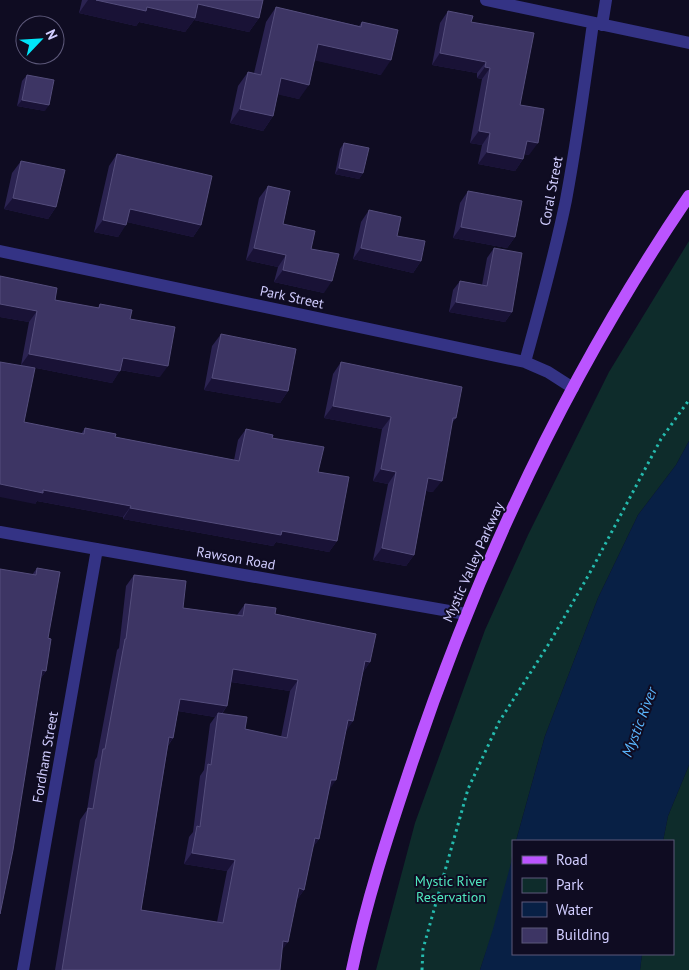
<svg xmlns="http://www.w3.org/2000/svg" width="689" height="970" viewBox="0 0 689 970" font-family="'PT Sans',sans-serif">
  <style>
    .green { fill: #0e2c2b }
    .water { fill: #082045 }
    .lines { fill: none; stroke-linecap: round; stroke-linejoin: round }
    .path { stroke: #25bbae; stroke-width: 3; stroke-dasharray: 2.5 4; stroke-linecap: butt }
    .minor { stroke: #343385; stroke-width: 12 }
    .major { stroke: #bb54ff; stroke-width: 12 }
    .wall { fill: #2b2351; fill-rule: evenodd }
    .shaded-wall { fill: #191236 }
    .building { fill: #3d3564; stroke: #544d7c; fill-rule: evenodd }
    .labels { text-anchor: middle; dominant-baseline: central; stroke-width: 4; stroke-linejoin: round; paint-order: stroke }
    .street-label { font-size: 14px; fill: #d1cdff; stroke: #0f0c22 }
    .park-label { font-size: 14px; fill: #50e7be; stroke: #0f0c22 }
    .water-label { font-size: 15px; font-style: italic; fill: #5bb7ff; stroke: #0f0c22 }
  </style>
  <rect width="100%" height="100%" fill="#0f0c22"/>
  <path class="green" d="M689 241V441L676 465 638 515 598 598 545 736 516 841H513C513 880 492 933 480 970H376L415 823 485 630 528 535 609 372Z
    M689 765V970H640L642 954H673V841H663L668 816Z"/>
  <path class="water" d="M689 441V765L668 816 663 841H516L545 736 598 598 638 515 676 465Z
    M513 856V954H642L640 970H480L493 929Z"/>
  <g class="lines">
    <path class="path" d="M422 970 423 949 468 789 499 722 550 642 592 569 661 439 689 400"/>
    <path class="minor" d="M486 0 689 43
      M602 25 606 0
      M0 251 525 362 548 372 573 388
      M525 362C540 308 555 254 566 200 577 141 585 82 593 23
      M0 532 466 614
      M23 970 97 549"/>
    <path class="major" d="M352 970C366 902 388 835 410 769 477 567 569 372 689 196"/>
  </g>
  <path class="wall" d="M82 0H263L259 18 249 32 194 20 185 32 139 22 136 26 79 13Z
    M276 7 359 26 362 22 381 75 315 60 299 99 278 94 273 116 263 131 230 123 238 86 248 72 254 73 266 22Z
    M448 11 471 22 520 105 529 155 524 154 523 159 515 171 478 164 482 145 470 143 482 79 477 78V73L432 65 440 23Z
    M27 75 45 111 17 106 22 81Z
    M344 143 363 173 359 179 335 174 340 149Z
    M117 154 201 225 193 237 127 222 118 237 94 232 109 166Z
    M21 161 56 207 48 219 4 209 12 173Z
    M268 186 283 224 311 249 324 293 274 282 278 267 246 260 259 198Z
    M468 191 515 237 507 248 453 238 460 203Z
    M369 210 421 261 413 273 353 259 361 222Z
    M494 248 512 312 505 322 449 312 453 290 460 281 482 285 487 258Z
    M0 276 55 300 98 308 100 304 130 319 160 377 120 370 112 383 21 365 29 322 0 317Z
    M221 334 288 391 280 403 204 390 212 346Z
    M341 362 456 418 452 423 433 492 426 491 414 555 406 566 373 560 388 484 373 481 382 429 324 418 333 374Z
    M24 422 81 434 85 428 115 437 234 460 238 440 246 429 272 438 318 472 337 541 329 552 276 542 273 546 123 519V517L37 501 35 504Z
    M37 568 48 638 46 671 41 678 32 575Z
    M134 575 183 608 237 615 245 604 275 614 370 662 363 672 353 721 346 730 329 791 319 839 313 847 304 890 296 901 282 950 280 970H55L80 820 87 810 95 760 97 757 117 650 119 648 126 586ZM231 682 290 691 281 737 245 729 222 714 227 706ZM178 711 215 717 210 724 204 770 200 776 193 832 189 837 184 864 227 871 217 922 141 910 168 746 173 738Z"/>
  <path class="shaded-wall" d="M88 0H96L147 7 198 4 259 18 249 32 194 20 185 32 139 22 136 26 79 13Z
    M318 44 391 60 381 75 308 59Z
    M440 53 486 62 477 73 432 65Z
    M485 67 490 68 482 79 477 78Z
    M281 78 309 85 299 99 271 93Z
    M22 100 49 105 45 111 17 106Z
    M240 109 273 116 263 131 230 123Z
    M479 131 490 133 482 145 470 143Z
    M527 141 538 143 529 155 518 153Z
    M487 152 523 159 515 171 478 164Z
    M339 168 363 173 359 179 335 174Z
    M13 198 56 207 48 219 4 209Z
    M130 209 201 225 193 237 122 221Z
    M103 220 126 225 118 237 94 232Z
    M461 227 515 237 507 248 453 238Z
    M254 248 286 255 278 267 246 260Z
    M361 248 421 261 413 273 353 259Z
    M283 270 332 281 324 293 274 282Z
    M456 302 512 312 505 322 449 312Z
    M0 304 37 311 29 322 0 317Z
    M29 354 120 371 112 383 21 365Z
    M123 358 168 366 160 377 115 369Z
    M212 378 288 391 280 403 204 390Z
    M333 406 391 417 382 429 324 418Z
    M381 469 396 472 388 484 373 481Z
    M428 478 442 481 433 492 420 490Z
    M0 484 43 490 131 506 123 517 37 501 35 504 0 497Z
    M130 508 282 531 337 541 329 552 276 542 273 546 123 519Z
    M382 548 414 555 406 566 373 560Z
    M365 661 370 662 362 674Z
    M233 669 298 680 290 691 225 681Z
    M42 670 46 671 38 682Z
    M180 699 227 706 219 717 218 713 215 717 172 710Z
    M348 720 353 721 345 733Z
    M169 737 173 738 165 749Z
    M331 780H336L328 792Z
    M315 838 319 839 311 850Z
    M192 853 235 860 227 871 184 864Z
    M299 888 304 890 296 901Z
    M283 941 288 942 280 953Z"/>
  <path class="building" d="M96 0H263L259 18 198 4 195 18 147 7 146 11Z
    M276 7 361 27 362 22 398 30 391 60 318 44 309 85 281 78 273 116 240 109 248 72 261 75Z
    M448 11 473 16 471 22 534 33 520 105 544 109 538 143 527 141 523 159 487 152 490 133 479 131 490 68 485 67 486 62 440 53Z
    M27 75 54 80 49 105 22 100Z
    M344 143 369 148 363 173 339 168Z
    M117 154 212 176 201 225 130 209 126 225 103 220Z
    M21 161 65 170 56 207 13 198Z
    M268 186 290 191 283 224 315 231 311 249 339 254 332 281 283 270 286 255 254 248Z
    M468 191 522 201 515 237 461 227Z
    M369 210 401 217 397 236 425 241 421 261 361 248Z
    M494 248 522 253 512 312 456 302 460 281 487 286Z
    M0 276 57 288 55 300 99 308 100 304 132 310 130 319 175 327 168 366 123 358 120 371 29 354 37 311 0 304Z
    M221 334 296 349 288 391 212 378Z
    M0 362 35 368 24 422 84 434 85 428 116 434 115 437 239 461 246 429 273 435 272 438 324 447 318 472 349 477 337 541 282 531 281 535 130 508 131 506 43 490V493L0 484Z
    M341 362 462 387 456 418H453L442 481 428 478 414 555 382 548 396 472 381 469 391 417 333 406Z
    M37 568 60 572 48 638 51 639 46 671 42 670 13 850 0 914V569L36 575Z
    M134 575 186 581 183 608 243 616 245 604 276 608 275 614 376 634 370 662 365 661 353 721 348 720 336 780H331L319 839 315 838 304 890 299 888 288 942 283 941 280 970H62L88 808 93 809 103 749H105L125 639H126ZM233 669 298 680 287 738 245 729 247 717 218 713 211 765 208 764 200 827 197 826 192 853 235 860 223 923 141 910 169 737 173 738 180 699 227 706Z"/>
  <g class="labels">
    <g class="street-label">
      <text transform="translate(551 191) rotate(-79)">Coral Street</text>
      <text transform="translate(292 297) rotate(12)">Park Street</text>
      <text transform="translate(236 558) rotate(10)">Rawson Road</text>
      <text transform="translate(473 562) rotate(-66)">Mystic Valley Parkway</text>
      <text transform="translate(45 757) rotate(-80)">Fordham Street</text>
    </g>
    <g class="park-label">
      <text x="451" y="881">Mystic River<tspan x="451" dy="16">Reservation</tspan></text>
    </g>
    <g class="water-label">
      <text transform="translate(639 722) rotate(-69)">Mystic River</text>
    </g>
  </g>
  <rect x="512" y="840" width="162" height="115" fill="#0f0c22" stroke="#5d597a"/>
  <rect x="522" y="856" width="25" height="8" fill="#bb54ff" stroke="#5d597a"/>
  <text x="556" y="865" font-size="15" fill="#d1cdff">Road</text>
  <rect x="522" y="878" width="25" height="15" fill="#0e2c2b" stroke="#5d597a"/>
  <text x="556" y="890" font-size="15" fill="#d1cdff">Park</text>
  <rect x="522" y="902" width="25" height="15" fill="#082045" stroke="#5d597a"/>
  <text x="556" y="915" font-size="15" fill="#d1cdff">Water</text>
  <rect x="522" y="928" width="25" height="15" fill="#3d3564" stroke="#5d597a"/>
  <text x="556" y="940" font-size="15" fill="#d1cdff">Building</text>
  <g transform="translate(40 40) rotate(65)"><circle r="24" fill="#0f0c22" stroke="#5d597a"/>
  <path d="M0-4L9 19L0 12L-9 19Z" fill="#00e5f8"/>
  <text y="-8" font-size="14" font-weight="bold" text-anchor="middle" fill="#d1cdff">N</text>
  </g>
</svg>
